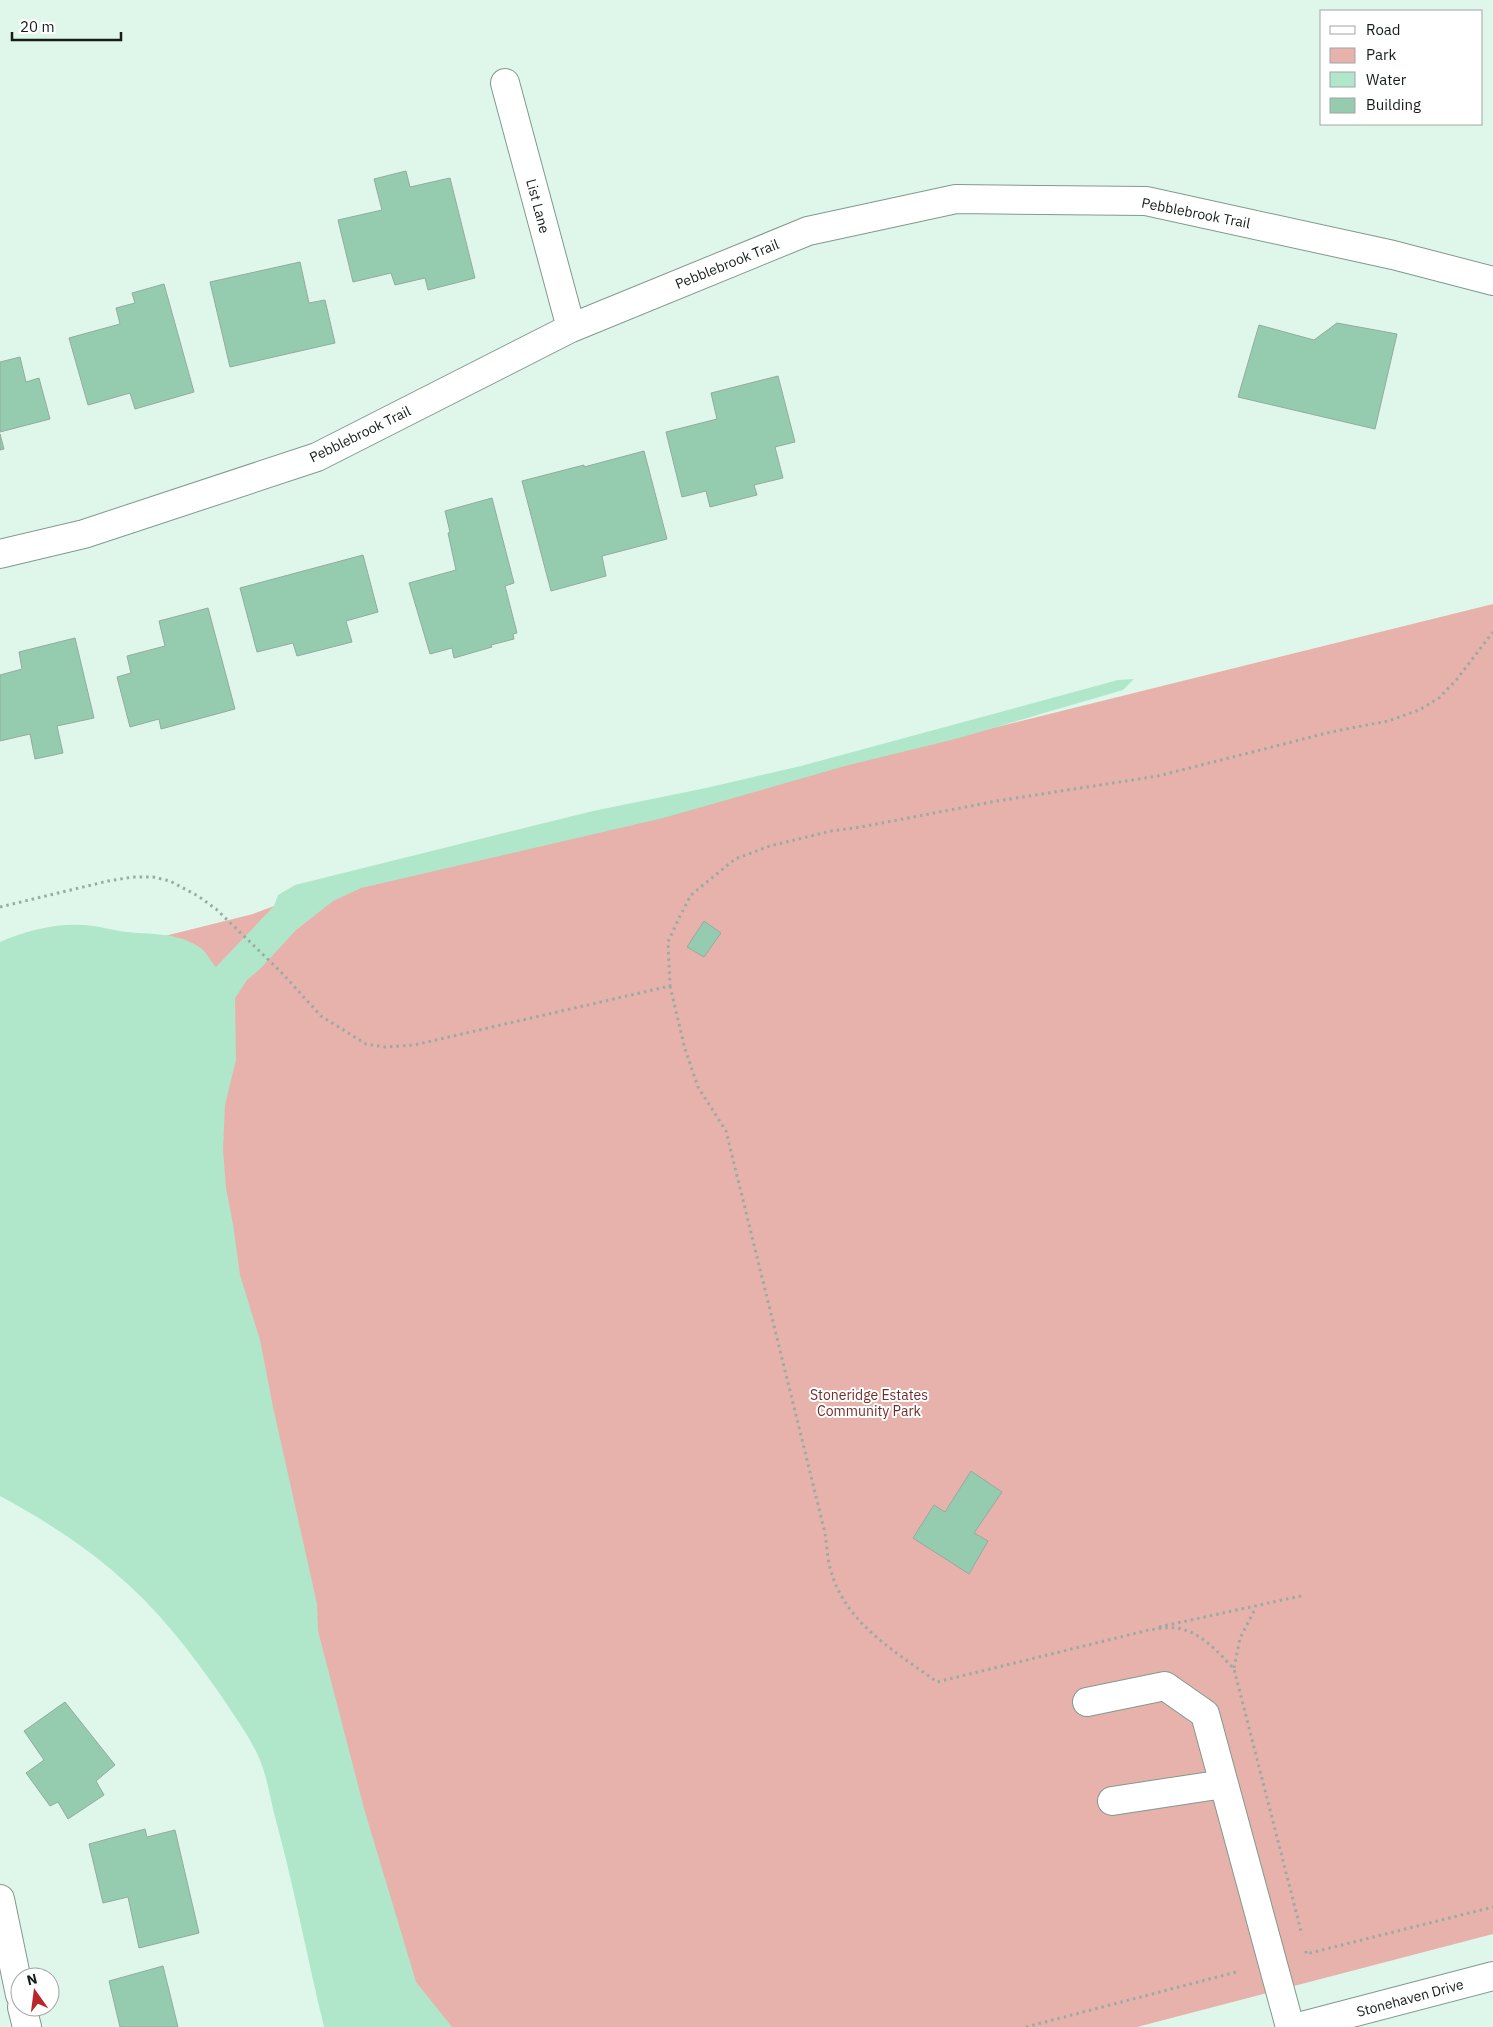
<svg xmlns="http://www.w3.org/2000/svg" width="1493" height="2027" viewBox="0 0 1493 2027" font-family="'IBM Plex Sans',sans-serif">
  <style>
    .green { fill: #e8b2ac }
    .water { fill: #b0e7ca }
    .building { fill: #95ccb0; stroke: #93ab9e }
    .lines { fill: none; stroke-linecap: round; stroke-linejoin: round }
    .minor-casing { stroke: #82998d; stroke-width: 30 }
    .path { stroke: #99aca2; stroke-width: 3; stroke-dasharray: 2.5 4; stroke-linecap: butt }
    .minor { stroke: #fff; stroke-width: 28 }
    .labels { text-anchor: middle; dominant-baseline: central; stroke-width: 4; stroke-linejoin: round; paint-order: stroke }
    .street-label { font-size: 14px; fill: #141d18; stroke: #fff }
    .park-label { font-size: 14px; fill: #722c28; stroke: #fff }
  </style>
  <rect width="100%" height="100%" fill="#def7ea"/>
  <path class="green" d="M1493 604V1934L1137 2027H358L0 977 253 914 274 906Z"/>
  <path class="water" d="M1134 679 1123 690 959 738 845 766 663 818 361 888 333 901 296 930 260 969 247 980 235 998 236 1060 225 1105 223 1150 226 1188 233 1224 240 1275 260 1340 273 1407 317 1604 318 1631 365 1812 416 1982 452 2027H324C307 1957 294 1886 275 1817 270 1798 267 1776 259 1758 250 1737 235 1717 222 1697 191 1652 156 1607 113 1571 79 1542 39 1517 0 1496V942C24 931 56 923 82 925 98 925 113 931 128 932 154 935 179 932 202 949 207 953 211 962 216 967L274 906 278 895 295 885 593 811 706 788 801 766 1118 680Z"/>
  <path class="building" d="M406 171 410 187 450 178 475 278 428 290 425 278 395 285 391 273 353 282 338 220 382 210 374 179Z
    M300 262 309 303 325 300 335 343 230 367 210 282Z
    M164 284 194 392 135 409 130 393 88 405 69 338 120 324 116 308 135 303 132 293Z
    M1337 323 1397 334 1375 429 1238 397 1259 325 1314 340Z
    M20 357 26 382 39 378 50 419 0 432V362Z
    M778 376 795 442 775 447 783 478 754 485 757 495 710 507 706 491 682 497 666 432 717 419 711 393Z
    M0 434 4 449 0 450Z
    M644 451 667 539 602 556 606 576 551 591 522 481 584 465V467Z
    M492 498 514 583 505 586 517 633 513 634 514 639 491 645 492 647 454 658 452 648 430 654 409 583 456 570 448 533 450 532 445 511Z
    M363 555 378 612 346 621 352 642 297 656 293 643 257 652 240 588Z
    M208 608 235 709 161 729 159 719 130 727 117 677 131 673 127 656 165 646 159 621Z
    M75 638 94 718 57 726 63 753 35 759 30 734 0 741V675L22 669 19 652Z
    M704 921 721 933 704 957 687 947Z
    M971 1471 1002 1492 974 1533 988 1541 969 1574 913 1538 934 1505 945 1512Z
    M65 1702 115 1765 96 1781 104 1795 68 1819 58 1802 50 1806 26 1773 44 1760 24 1731Z
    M145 1829 147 1837 175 1830 199 1933 139 1948 128 1897 103 1903 89 1844Z
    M163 1966 178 2027H120L109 1981Z"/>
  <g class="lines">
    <g class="minor-casing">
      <path id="minor" d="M505 83 571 328
        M0 554 84 534 317 457 571 328 808 231 956 199 1146 201 1393 255 1493 281
        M1087 1702 1165 1686 1205 1714 1224 1784
        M1112 1801 1224 1784 1290 2027
        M0 1899 20 1995
        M22 2007 27 2027
        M1298 2027 1493 1976"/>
    </g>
    <path class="path" d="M0 907 108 881 133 877H153L170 881 198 896 216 909 281 972 321 1016 366 1044 385 1047 414 1045 670 986 668 942 679 918 691 895 735 859 770 846 831 831 861 827 997 801 1158 776 1331 732 1388 721 1419 710 1439 698 1457 679 1493 632
      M670 986 685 1049 698 1087 726 1131 825 1533C827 1545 827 1559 831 1571 845 1623 896 1652 937 1682L1149 1630C1158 1629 1168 1627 1177 1628 1201 1632 1218 1652 1234 1669L1302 1935
      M1159 1627 1305 1595
      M1234 1668 1240 1638 1256 1607
      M1306 1951V1954L1493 1907
      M1026 2027 1240 1971"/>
    <use href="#minor" class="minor"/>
  </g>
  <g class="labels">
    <g class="street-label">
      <text transform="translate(538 206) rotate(75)">List Lane</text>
      <text transform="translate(1196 213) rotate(11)">Pebblebrook Trail</text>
      <text transform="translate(727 264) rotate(-22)">Pebblebrook Trail</text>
      <text transform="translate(360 434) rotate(-26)">Pebblebrook Trail</text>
      <text transform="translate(1410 1998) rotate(-15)">Stonehaven Drive</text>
    </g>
    <g class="park-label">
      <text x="869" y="1395">Stoneridge Estates<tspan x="869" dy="16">Community Park</tspan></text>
    </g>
  </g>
  <rect x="1320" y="10" width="162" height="115" fill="#ffffff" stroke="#a1a5a3"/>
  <rect x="1330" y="26" width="25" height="8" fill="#ffffff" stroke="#a1a5a3"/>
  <text x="1366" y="35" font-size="15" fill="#141d18">Road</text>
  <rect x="1330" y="48" width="25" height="15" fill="#e8b2ac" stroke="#a1a5a3"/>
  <text x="1366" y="60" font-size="15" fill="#141d18">Park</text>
  <rect x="1330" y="72" width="25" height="15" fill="#b0e7ca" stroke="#a1a5a3"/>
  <text x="1366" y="85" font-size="15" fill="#141d18">Water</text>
  <rect x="1330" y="98" width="25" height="15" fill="#95ccb0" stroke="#a1a5a3"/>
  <text x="1366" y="110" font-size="15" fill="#141d18">Building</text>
  <g transform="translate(35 1992) rotate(346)"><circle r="24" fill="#ffffff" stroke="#a1a5a3"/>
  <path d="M0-4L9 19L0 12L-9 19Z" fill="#b8282a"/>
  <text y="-8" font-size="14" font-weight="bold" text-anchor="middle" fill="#141d18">N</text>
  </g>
  <path d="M12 32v8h109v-8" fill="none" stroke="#141d18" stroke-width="2.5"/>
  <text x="20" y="32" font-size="15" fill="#141d18" stroke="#ffffff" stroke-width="4" paint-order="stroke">20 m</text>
</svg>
